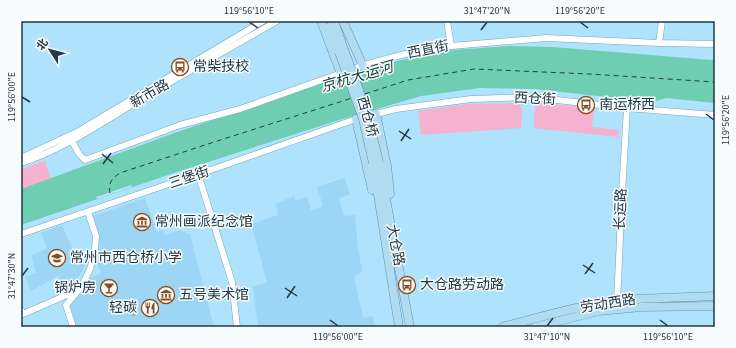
<svg xmlns="http://www.w3.org/2000/svg" width="736" height="348" viewBox="0 0 736 348" font-family="'Source Sans 3','Noto Sans SC',sans-serif">
  <style>
    .built { fill: #9cd6f4 }
    .green { fill: #f4b2ce }
    .water { fill: #6fceb2 }
    .pier { fill: #afe2fd }
    .lines { fill: none; stroke-linecap: round; stroke-linejoin: round }
    .ferry { stroke: #1a4438; stroke-width: 1; stroke-dasharray: 5 4; stroke-linecap: butt }
    .minor-casing { stroke: #75a6c0; stroke-width: 7 }
    .major-casing { stroke: #5d93b0; stroke-width: 9 }
    .minor { stroke: #fff; stroke-width: 6 }
    .major { stroke: #b0dcf2; stroke-width: 8 }
    .major-bridge-casing { stroke: #5d93b0; stroke-width: 9; stroke-linecap: butt }
    .major-bridge { stroke: #b0dcf2; stroke-width: 8 }
    .ticks { fill: none; stroke: #243843; stroke-width: 1.5 }
    .labels { text-anchor: middle; dominant-baseline: central; stroke-width: 3; stroke-linejoin: round; paint-order: stroke }
    .street-label { font-size: 14px; fill: #243843; stroke: #f6fbfe }
    .poi-label { font-size: 14px; fill: #243843; stroke: #f6fbfe; text-anchor: start }
    .water-label { font-size: 15px; font-style: italic; fill: #1a4438; stroke: #f6fbfe }
    .neatline { fill: none; stroke: #243843; stroke-width: 1.5 }
    .ticks-label { font-size: 10px; text-anchor: middle; fill: #243843 }
  </style>
  <rect width="100%" height="100%" fill="#afe2fd"/>
  <path class="built" d="M344 178 350 194 339 198 344 216 355 215 358 249 362 271 354 277 363 318 372 316 375 327H258L253 287 267 282 251 224 278 215 275 204 294 196 296 201 307 197 311 210 323 206 317 187Z
    M145 198 157 232 163 230 165 235 180 230 190 235 214 327H77L69 304 88 279 101 273 97 263 100 246 93 216Z
    M62 225 74 253 80 252 82 259 88 256 87 263 77 279 65 286 58 276 31 291 25 277 36 273 31 255 47 249 41 233Z"/>
  <path class="green" d="M517 103 522 108 521 128 421 135 418 111 467 104Z
    M539 103 575 106 594 110 592 127 619 130V137L534 128 535 107Z
    M45 161 51 179 21 189V169Z"/>
  <path class="water" d="M509 46 552 47 712 60 715 58V103L666 98 653 102 534 89 480 88 421 96 336 121 171 174 21 225V189L180 131 363 69 423 55 453 50Z
    M121 304H131L135 316H132L131 312 124 314Z"/>
  <path class="pier" d="M131 185 132 187 97 199 96 197Z"/>
  <g class="lines">
    <path class="ferry" d="M365 94 408 80 474 69 589 74 715 82
      M110 193C108 183 112 178 120 173L211 143 352 98"/>
    <g class="minor-casing">
      <path id="minor" d="M447 21 451 46
        M659 43 662 21
        M72 141 79 154 85 160 180 125 240 109 364 65 405 54 451 46 546 38 659 43 715 44
        M21 158 77 132 263 21
        M21 163C64 149 101 123 140 100 185 73 232 47 277 21
        M198 174 232 282 237 327
        M21 234 225 165 356 119 396 109 471 99 531 97 627 108 715 115
        M617 304 622 193 627 108
        M21 310 23 314 76 291
        M73 327 66 305 82 286 90 269 93 259 95 249 96 236 88 212"/>
    </g>
    <g class="major-casing">
      <path id="major" d="M321 21 341 74
        M334 21 344 50
        M343 21 363 66
        M329 27 339 52
        M376 114 387 166 390 194
        M356 119 372 190
        M379 162 410 327
        M373 163 399 327
        M502 327C533 319 564 310 595 304 634 297 675 298 715 296
        M535 327 599 311 641 307 715 306"/>
    </g>
    <use href="#minor" class="minor"/>
    <use href="#major" class="major"/>
    <g class="major-bridge-casing">
      <path id="major-bridge" d="M344 50C359 86 370 124 379 162
        M339 52 363 119 373 163"/>
    </g>
    <use href="#major-bridge" class="major-bridge"/>
  </g>
  <path class="ticks" d="M249 22 258 28M580 22 588 28M481 30 487 22M22 97 30 102M706 114 714 120M399 131 411 139M401 141 409 129M102 154 113 163M103 164 111 153M583 265 595 273M585 274 593 263M22 276 28 268M285 288 297 296M287 298 295 286M330 320 338 326M660 320 668 326M547 326 553 318"/>
  <defs>
    <g id="bus-ring" transform="scale(0.9)"><circle r="9.5" fill="#f6fbfe" stroke="#8e4c1c" stroke-width="1.5"/><path d="M-5-6H5V4H4V6H2V4H-2V6H-4V4H-5ZM-3.5-4V0h7V-4ZM-3.5 1.2v1.5H-2V1.2ZM2 1.2v1.5H3.5V1.2Z" fill="#8e4c1c"/></g>
    <g id="museum-ring" transform="scale(0.9)"><circle r="9.5" fill="#f6fbfe" stroke="#8e4c1c" stroke-width="1.5"/><path d="M0-6L6-3V-2H-6V-3ZM-5-1h2V3h-2ZM-1-1h2V3h-2ZM3-1h2V3H3ZM-6 4H6V6H-6Z" fill="#8e4c1c"/></g>
    <g id="school-ring" transform="scale(0.9)"><circle r="9.5" fill="#f6fbfe" stroke="#8e4c1c" stroke-width="1.5"/><path d="M0-5L7-2L0 1L-7-2ZM-4 1L0 2.5L4 1V4Q0 6-4 4Z" fill="#8e4c1c"/></g>
    <g id="bar-ring" transform="scale(0.9)"><circle r="9.5" fill="#f6fbfe" stroke="#8e4c1c" stroke-width="1.5"/><path d="M-6-5H6L.8 .8V4.5H3.5V6h-7V4.5H-.8V.8Z" fill="#8e4c1c"/></g>
    <g id="restaurant-ring" transform="scale(0.9)"><circle r="9.5" fill="#f6fbfe" stroke="#8e4c1c" stroke-width="1.5"/><path d="M-5-6h1v4h1v-4h1v4h1v-4h1v5L-1.5 .5V6h-2V.5L-5-1ZM5-6V6H3V1.5H1.5Q1.5-4 5-6Z" fill="#8e4c1c"/></g>
  </defs>
  <g fill-rule="evenodd">
    <use href="#bus-ring" x="180" y="67"/>
    <use href="#bus-ring" x="586" y="105"/>
    <use href="#museum-ring" x="142" y="222"/>
    <use href="#school-ring" x="57" y="258"/>
    <use href="#bus-ring" x="407" y="285"/>
    <use href="#bar-ring" x="109" y="288"/>
    <use href="#museum-ring" x="166" y="295"/>
    <use href="#restaurant-ring" x="150" y="308"/>
  </g>
  <g class="labels">
    <g class="street-label">
      <text transform="translate(428 50) rotate(-11)">西直街</text>
      <text transform="translate(150 94) rotate(-30)">新市路</text>
      <text transform="translate(535 99) rotate(3)">西仓街</text>
      <text transform="translate(367 117) rotate(74)">西仓桥</text>
      <text transform="translate(189 178) rotate(-19)">三堡街</text>
      <text transform="translate(621 209) rotate(-87)">长运路</text>
      <text transform="translate(395 245) rotate(79)">大仓路</text>
      <text transform="translate(608 304) rotate(-9)">劳动西路</text>
    </g>
    <g class="poi-label">
      <text x="193" y="67">常柴技校</text>
      <text x="599" y="105">南运桥西</text>
      <text x="155" y="222">常州画派纪念馆</text>
      <text x="70" y="258">常州市西仓桥小学</text>
      <text x="420" y="285">大仓路劳动路</text>
      <text x="96" y="288" text-anchor="end">锅炉房</text>
      <text x="179" y="295">五号美术馆</text>
      <text x="137" y="308" text-anchor="end">轻碳</text>
    </g>
    <g class="water-label">
      <text transform="translate(357 77) rotate(-16)">京杭大运河</text>
    </g>
  </g>
  <rect width="736" height="348" fill="none" stroke="#f6fbfe" stroke-width="44"/>
  <g transform="translate(50 50) rotate(306)" stroke="#f6fbfe" stroke-width="3" paint-order="stroke">
  <path d="M0-3L7 15L0 10L-7 15Z" fill="#243843"/>
  <text y="-6" font-size="11" font-weight="bold" text-anchor="middle" fill="#243843">北</text>
  </g>
  <rect x="22" y="22" width="692" height="304" class="neatline"/>
  <g class="ticks-label">
    <text x="249" y="14">119°56'10"E</text>
    <text x="487" y="14">31°47'20"N</text>
    <text x="580" y="14">119°56'20"E</text>
    <text transform="translate(11 97) rotate(-90)" y="4">119°56'00"E</text>
    <text transform="translate(725 120) rotate(-90)" y="4">119°56'20"E</text>
    <text transform="translate(11 276) rotate(-90)" y="4">31°47'30"N</text>
    <text x="338" y="340">119°56'00"E</text>
    <text x="547" y="340">31°47'10"N</text>
    <text x="668" y="340">119°56'10"E</text>
  </g>
</svg>
